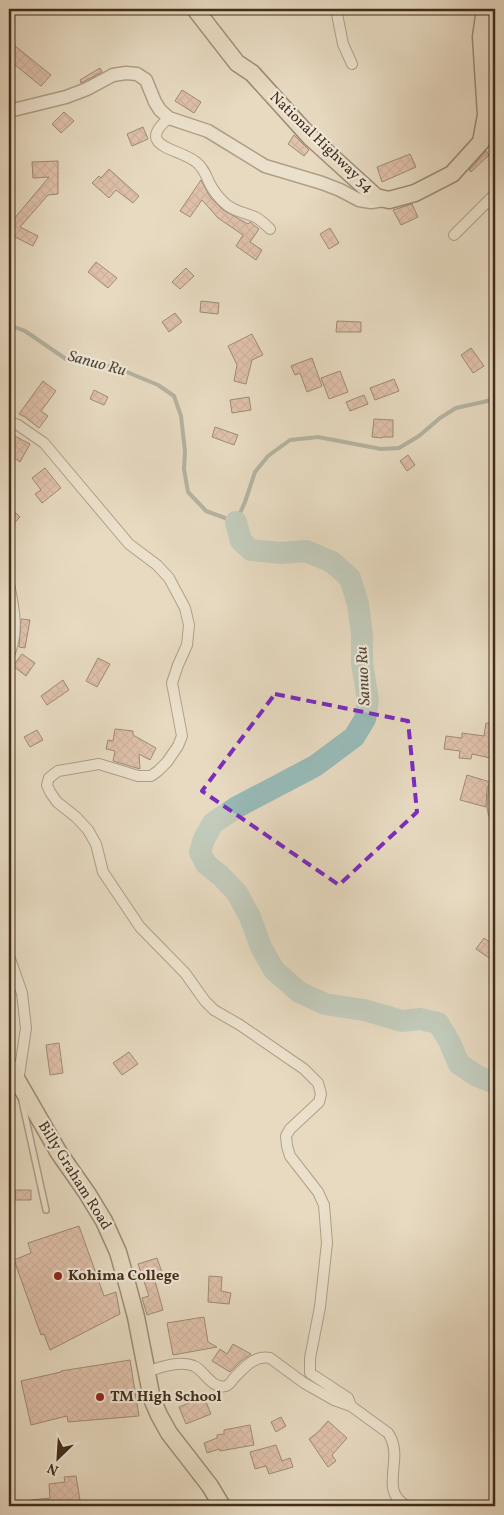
<svg xmlns="http://www.w3.org/2000/svg" width="504" height="1515" viewBox="0 0 504 1515" font-family="Vollkorn,serif">
  <style>
    .lines { fill: none; stroke-linecap: round; stroke-linejoin: round }
    .stream { stroke: #758278; stroke-width: 4 }
    .river { stroke: #97bab7; stroke-width: 22 }
    .building { fill: url(#building-cross-hatch); stroke: #422d1a }
    .service-casing { stroke: #6b5844; stroke-width: 8 }
    .minor-casing { stroke: #6b5844; stroke-width: 12 }
    .tertiary-casing { stroke: #6b5844; stroke-width: 15 }
    .primary-casing { stroke: #422d1a; stroke-width: 19 }
    .trunk-casing { stroke: #422d1a; stroke-width: 19 }
    .service { stroke: #efe7d7; stroke-width: 5 }
    .minor { stroke: #efe7d7; stroke-width: 10 }
    .tertiary { stroke: #efe7d7; stroke-width: 12 }
    .primary { stroke: #e7dac1; stroke-width: 16 }
    .trunk { stroke: #e7dac1; stroke-width: 16 }
    .marked { fill: none; stroke: #7b2cbf; stroke-width: 4; stroke-dasharray: 10 6; stroke-linejoin: round }
    .poi-dot { fill: #8f2418; stroke: #efe7d7; stroke-width: 2 }
    .labels { text-anchor: middle; dominant-baseline: central; stroke-width: 4.5; stroke-linejoin: round; paint-order: stroke }
    .street-label { font-size: 15px; fill: #422d1a; stroke: #efe7d7 }
    .poi-label { font-size: 15px; font-weight: bold; fill: #422d1a; stroke: #efe7d7; text-anchor: start }
    .water-label { font-size: 16px; font-style: italic; fill: #534939; stroke: #efe7d7 }
  </style>
  <defs>
    <pattern id="building-cross-hatch" width="8" height="8" patternUnits="userSpaceOnUse" patternTransform="scale(1.25)"><rect width="8" height="8" fill="#d8a28f"/><path d="M0 0l8 8M0 8l8-8" fill="none" stroke="#b18474"/></pattern>
  </defs>
  <rect width="100%" height="100%" fill="#e7dac1"/>
  <filter id="stains"><feTurbulence type="fractalNoise" baseFrequency=".004" numOctaves="4"/><feColorMatrix values="0 0 0 0 .2 0 0 0 0 .09 0 0 0 0 .02 0 0 0 .5 -.17"/></filter>
  <radialGradient id="worn" r=".72"><stop offset=".6" stop-color="#630" stop-opacity="0"/><stop offset="1" stop-color="#630" stop-opacity=".3"/></radialGradient>
  <g class="lines">
    <path class="stream" d="M9 325 25 331 66 359 115 367 158 385 174 396 181 416 185 451 184 469 188 492 206 511 236 522 245 502 255 472 268 456 290 440 318 437 381 449 399 448 419 436 440 418 456 408 483 402 491 400 495 396"/>
    <path class="river" d="M236 522 241 541 251 550 280 553 306 551 332 562 350 578 358 604 362 634V663L368 700 365 719 354 737 315 766 237 807 213 823 204 839 200 852 206 864 221 876 237 893 250 917 261 947 274 970 299 992 325 1004 364 1010 402 1021 420 1019 438 1023 449 1041 459 1064 477 1076 495 1083"/>
  </g>
  <path class="building" d="M9 41 51 75 41 86 9 60Z
    M100 68 102 72 81 83 80 80Z
    M182 90 201 102 194 113 175 101Z
    M64 112 74 121 61 133 52 124Z
    M143 127 148 139 132 146 127 134Z
    M294 135 309 150 304 156 288 144Z
    M486 151 489 155 471 172 469 170Z
    M410 154 416 167 382 182 377 167Z
    M58 161V194L48 195 20 227 38 236 33 246 13 236 9 241V228L13 220 49 177 33 178 32 162Z
    M109 169 139 196 133 203 116 190 109 198 92 183 99 176 101 178Z
    M201 180 210 197 223 210 248 224 250 222 251 223 259 229 250 242 262 250 256 260 236 246 243 235 218 218 202 200 190 217 180 211Z
    M412 204 418 217 401 225 393 210Z
    M330 228 339 243 329 249 320 234Z
    M96 262 117 278 108 288 88 272Z
    M186 268 194 276 180 289 172 282Z
    M201 301 219 303 218 314 200 312Z
    M175 313 182 322 169 332 162 322Z
    M337 321 361 322V332H336Z
    M252 334 263 355 252 360 246 384 234 381 237 365 228 346Z
    M471 348 484 366 473 373 461 355Z
    M312 358 322 386 307 392 300 373 295 375 291 366Z
    M340 371 348 392 329 399 321 378Z
    M394 379 399 391 375 400 370 388Z
    M43 381 56 391 41 411 48 416 39 428 25 417 19 414Z
    M94 390 108 397 104 405 90 399Z
    M364 395 368 404 350 411 346 402Z
    M249 397 251 410 232 413 230 400Z
    M374 419 393 420V437H382V438L372 437Z
    M215 427 238 435 234 445 212 437Z
    M9 433 30 444 20 462 9 454Z
    M408 455 415 465 407 471 400 461Z
    M45 468 61 488 42 503 35 494 41 490 32 478Z
    M9 506 20 517 9 529Z
    M21 619 30 620 25 648 19 647Z
    M22 654 35 663 26 676 13 666Z
    M98 658 110 664 97 687 86 681Z
    M63 680 69 690 47 705 41 696Z
    M486 723 495 724V759L472 754 471 759 459 758 460 751 444 749 446 736 462 738V733L484 736Z
    M115 729 133 731V735L156 748 150 760 139 754 140 769 113 761 115 751 106 749 108 740 113 741Z
    M37 730 43 740 30 747 24 737Z
    M467 775 490 782 487 788 486 807 460 800Z
    M484 938 495 946V962L476 949Z
    M59 1043 63 1073 50 1075 46 1045Z
    M129 1052 138 1064 122 1075 113 1063Z
    M15 1190H31V1200H15Z
    M79 1226 104 1296 116 1292 120 1314 50 1350 44 1334 41 1335 14 1260 31 1253 28 1243Z
    M157 1258 164 1278 155 1281 163 1310 147 1315 142 1298 149 1296 138 1264Z
    M209 1276 222 1277 221 1291 231 1293 229 1304 208 1302Z
    M204 1317 208 1342 217 1347 173 1355 167 1323Z
    M233 1344 251 1354 241 1361 230 1372 212 1361 220 1349 227 1354Z
    M130 1360 139 1416 68 1422 67 1416 31 1425 21 1381 61 1372V1371Z
    M204 1397 211 1414 186 1424 179 1407Z
    M281 1417 286 1426 276 1432 271 1422Z
    M328 1421 347 1438 332 1455 336 1461 328 1467 309 1439 318 1432Z
    M250 1425 254 1445 220 1451 219 1449 207 1453 204 1443 217 1438V1435L224 1434V1430Z
    M276 1445 282 1461 290 1458 293 1467 269 1474 266 1466 255 1469 250 1452Z
    M76 1476 81 1506H32L31 1500 50 1498 49 1484 65 1482 64 1477Z"/>
  <g class="lines">
    <g class="service-casing">
      <path id="service" d="M22 1101 46 1210"/>
    </g>
    <g class="minor-casing">
      <path id="minor" d="M336 9 343 44 352 64
        M169 118C134 147 179 148 196 162 204 168 206 176 210 184 214 192 221 200 227 205 236 212 246 213 255 217 261 220 266 225 270 229
        M454 235 495 194
        M9 422 18 425 44 443 129 544 157 565 169 578 185 608 189 625 187 645 178 665 172 683 182 736 178 746 167 762 158 771 151 776H138L99 764 58 771 49 778 47 785 50 792 57 802 76 817 88 830 96 844 103 872 140 927 185 973 205 1001 214 1010 240 1025 304 1069 318 1083 321 1094 319 1102 290 1129 286 1136 287 1146 290 1156 318 1192 324 1205 327 1243 320 1307 310 1358V1373L348 1398 351 1406
        M9 584C14 608 19 631 9 655
        M9 956 22 993 26 1028 18 1082
        M147 1372C160 1367 180 1360 194 1366 204 1370 212 1390 226 1386 229 1385 232 1381 234 1378 244 1368 254 1355 270 1358L304 1383 334 1400 351 1406 388 1433C406 1459 377 1490 407 1506"/>
    </g>
    <g class="tertiary-casing">
      <path id="tertiary" d="M9 111 66 97 87 89 113 75 126 73 137 74 146 80 155 102 160 110 169 118 208 131 265 166 322 183 340 190 359 200 371 202 384 200
        M495 788 494 807 495 813"/>
    </g>
    <g class="primary-casing">
      <path id="primary" d="M9 1066 59 1153 87 1193 104 1221 118 1252 128 1287 136 1317 152 1399 159 1415 169 1433 210 1486 222 1506"/>
    </g>
    <g class="trunk-casing">
      <path id="trunk" d="M195 9 237 63 252 73 310 137 376 197 389 200 415 193 452 174 481 142 486 115 481 37 485 9"/>
    </g>
    <use href="#service" class="service"/>
    <use href="#minor" class="minor"/>
    <use href="#tertiary" class="tertiary"/>
    <use href="#primary" class="primary"/>
    <use href="#trunk" class="trunk"/>
  </g>
  <path d="M0 0H504V1515H0ZM275 694 408 721 417 812 339 885 202 791Z" fill="#e7dac1" fill-opacity=".55" fill-rule="evenodd"/>
  <path class="marked" d="M275 694 408 721 417 812 339 885 202 791Z"/>
  <g class="poi-dot">
    <circle cx="58" cy="1276" r="5"/>
    <circle cx="100" cy="1397" r="5"/>
  </g>
  <g class="labels">
    <g class="street-label">
      <text transform="translate(321 143) rotate(44)">National Highway 54</text>
      <text transform="translate(74 1176) rotate(58)">Billy Graham Road</text>
    </g>
    <g class="poi-label">
      <text x="68" y="1276">Kohima College</text>
      <text x="110" y="1397">TM High School</text>
    </g>
    <g class="water-label">
      <text transform="translate(97 364) rotate(15)">Sanuo Ru</text>
      <text transform="translate(364 676) rotate(-93)">Sanuo Ru</text>
    </g>
  </g>
  <rect width="504" height="1515" fill="none" stroke="#e7dac1" stroke-width="30"/>
  <rect x="10" y="10" width="484" height="1495" fill="none" stroke="#422d1a" stroke-width="2.5"/>
  <rect x="15" y="15" width="474" height="1485" fill="none" stroke="#422d1a"/>
  <g transform="translate(58 1458) rotate(205)" stroke="#efe7d7" stroke-width="4" paint-order="stroke">
  <path d="M0-4L9 19L0 12L-9 19Z" fill="#422d1a"/>
  <text y="-8" font-size="14" font-weight="bold" text-anchor="middle" fill="#422d1a">N</text>
  </g>
  <rect width="100%" height="100%" filter="url(#stains)"/>
  <rect width="100%" height="100%" fill="url(#worn)"/>
</svg>
